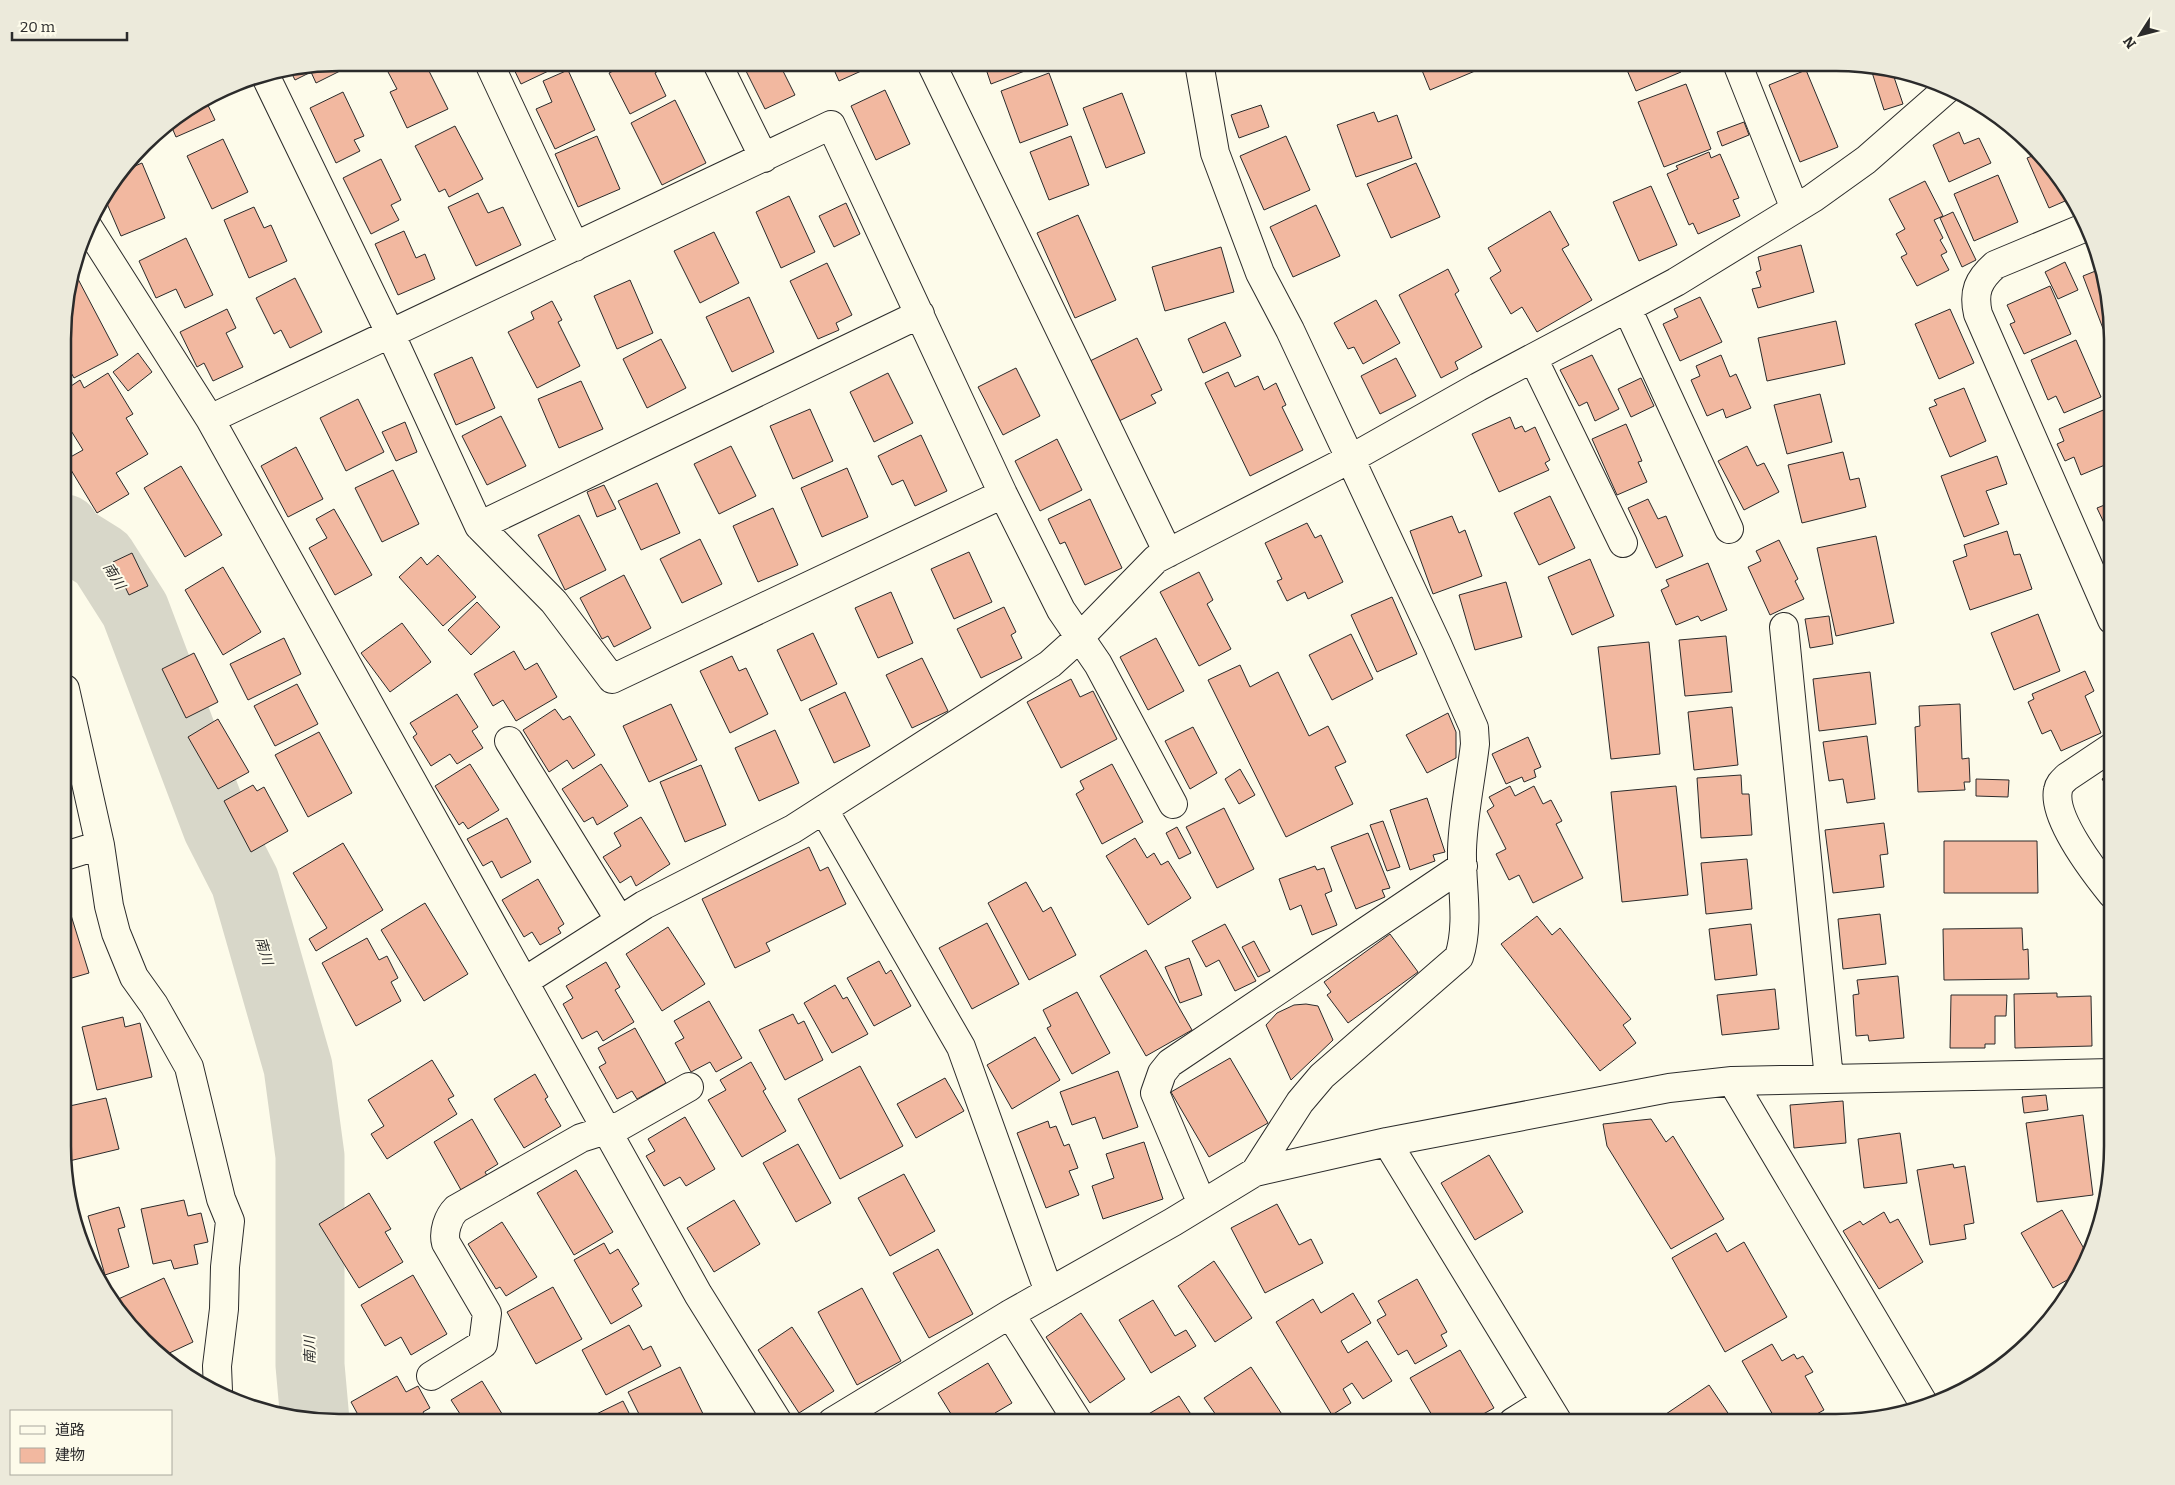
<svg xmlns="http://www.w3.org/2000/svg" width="2175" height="1485" viewBox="0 0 2175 1485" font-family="Bitter,'Noto Sans JP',serif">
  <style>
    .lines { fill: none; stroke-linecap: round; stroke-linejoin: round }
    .river { stroke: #d8d7c9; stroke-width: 69 }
    .building { fill: #f2b8a0; stroke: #2b2b2b }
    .minor-casing { stroke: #2b2b2b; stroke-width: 30 }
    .minor { stroke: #fdfbea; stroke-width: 28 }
    .labels { text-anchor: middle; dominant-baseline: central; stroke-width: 4; stroke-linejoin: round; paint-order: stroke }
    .water-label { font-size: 14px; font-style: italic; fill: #2b2b2b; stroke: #fdfbea }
    .rim { fill: none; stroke: #2b2b2b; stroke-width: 2.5 }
  </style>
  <rect width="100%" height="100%" fill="#fdfbea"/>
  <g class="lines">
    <path class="river" d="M65 529 70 538 102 558 135 610 217 827 245 882 298 1067 310 1156V1365L315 1421"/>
  </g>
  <path class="building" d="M339 63 342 70 316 83 311 72 295 80 291 72Z
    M403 63H425L448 109 407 128 390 92 397 89 387 70Z
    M511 63H560L561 65 521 84Z
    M617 63H654L658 71 655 73 666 96 630 114 609 73 619 68Z
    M742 63H779L795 95 765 109Z
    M831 63H879L839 81Z
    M984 63H1033L1035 67 991 84Z
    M1419 63H1472L1475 71 1430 90Z
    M1624 63H1677L1681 72 1636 91Z
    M1870 66 1892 71 1903 104 1884 110Z
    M568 70 595 130 555 149 536 109 552 102 543 81Z
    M1806 70 1838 147 1800 162 1769 85Z
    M1049 73 1068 125 1020 143 1001 91Z
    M1686 84 1711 149 1664 167 1638 102Z
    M885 90 910 144 876 160 851 106Z
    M343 92 364 136 354 140 360 151 336 163 310 108Z
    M1122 93 1145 153 1106 168 1083 108Z
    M675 100 706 163 662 185 631 123Z
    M206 101 215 120 176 137 170 123Z
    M1261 105 1269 127 1239 138 1231 115Z
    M1374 112 1378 122 1397 115 1412 158 1356 177 1337 125Z
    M1744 122 1749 135 1722 146 1717 132Z
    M455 126 483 179 449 197 445 189 439 192 415 146Z
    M1959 132 1964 144 1979 138 1991 163 1949 182 1933 145Z
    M597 136 620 189 578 207 555 154Z
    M1071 136 1089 185 1049 200 1030 152Z
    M1286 136 1310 190 1264 210 1240 156Z
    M223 139 248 192 212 209 187 156Z
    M147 144 150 150 138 156Z
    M1709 152 1711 158 1720 154 1739 198 1733 200 1740 216 1698 234 1693 223 1689 225 1667 174 1678 169 1676 166Z
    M2035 155 2072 198 2049 208 2027 158Z
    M381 159 401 200 391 205 399 220 371 234 343 178Z
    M142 163 165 218 121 236 105 199 128 169Z
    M1416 163 1440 217 1391 238 1367 184Z
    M1998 175 2018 222 1974 241 1954 194Z
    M1925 181 1943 216 1934 220 1943 238 1940 240 1947 252 1941 255 1949 270 1917 286 1901 257 1907 254 1896 234 1905 229 1889 199Z
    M1651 186 1677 245 1639 261 1613 202Z
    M478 193 488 213 503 207 521 245 476 266 448 207Z
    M789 196 815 252 781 268 756 212Z
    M846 203 860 234 834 247 819 216Z
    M1316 205 1340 256 1293 277 1270 227Z
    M254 207 264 228 271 225 287 261 249 278 224 220Z
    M1550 211 1569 245 1562 249 1592 300 1537 332 1522 307 1511 314 1490 278 1501 271 1488 248Z
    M1953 212 1976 260 1962 267 1940 218Z
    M1078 215 1116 300 1075 318 1037 233Z
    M404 231 416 258 425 254 435 279 398 295 375 244Z
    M714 232 739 283 700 303 674 251Z
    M186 238 213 295 185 308 176 289 156 298 139 261Z
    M1801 245 1814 292 1758 308 1752 289 1761 287 1756 272 1761 270 1758 257Z
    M1221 247 1234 292 1165 311 1152 267Z
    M2065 262 2078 290 2058 299 2045 272Z
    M827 263 852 315 836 323 839 330 818 339 790 281Z
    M2103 268 2112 322V337L2107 339 2083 276Z
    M1448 269 1459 291 1455 294 1482 347 1455 362 1458 369 1441 378 1399 295Z
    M295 278 322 332 290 348 281 330 274 334 256 298Z
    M78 279 118 355 74 378 65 362V304L71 282Z
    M630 280 653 333 617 349 594 296Z
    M2050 286 2071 334 2024 354 2010 324 2015 322 2007 305Z
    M749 297 774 352 732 372 706 317Z
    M1700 297 1722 342 1680 361 1663 324 1678 317 1674 309Z
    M1376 300 1400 343 1363 364 1354 347 1348 349 1334 323Z
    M552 301 562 320 558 322 580 366 537 388 508 332 534 319 531 312Z
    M227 309 236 328 226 333 243 367 213 381 204 363 197 367 180 332Z
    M1950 309 1974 363 1939 379 1915 324Z
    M1836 321 1845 364 1767 381 1758 338Z
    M1225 322 1241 356 1203 373 1188 339Z
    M1137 338 1162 390 1151 395 1156 403 1119 421 1090 361Z
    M661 339 686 388 647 408 623 359Z
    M2076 340 2101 397 2064 413 2056 396 2048 400 2031 360Z
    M138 353 152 372 128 391 113 372Z
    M1592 355 1619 409 1595 421 1587 402 1579 406 1560 370Z
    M1721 355 1730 377 1736 374 1751 408 1726 418 1723 409 1707 416 1691 380 1700 376 1696 366Z
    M472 357 495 408 456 425 434 374Z
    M1396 358 1416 396 1380 414 1361 376Z
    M1016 368 1040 416 1003 435 978 387Z
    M1228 372 1235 387 1258 376 1264 390 1276 383 1286 405 1282 407 1303 450 1250 476 1205 383Z
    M108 373 133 414 126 418 148 454 116 473 129 494 97 513 65 460 83 450 65 421V416L68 413 65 408V390L80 380 84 388Z
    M888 373 913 423 874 442 850 392Z
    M1641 378 1654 406 1631 417 1618 389Z
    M581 381 603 429 559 448 538 399Z
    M1964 388 1986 441 1950 457 1929 408 1937 405 1934 400Z
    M1820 394 1832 442 1787 454 1774 405Z
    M358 399 384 452 346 471 320 418Z
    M2108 408 2112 417V462L2081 475 2074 457 2065 461 2057 444 2064 441 2059 429Z
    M810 409 833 461 793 479 770 426Z
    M501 416 526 466 487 485 462 436Z
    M1510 417 1515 429 1522 426 1525 432 1535 427 1550 460 1545 463 1549 470 1499 492 1472 434Z
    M405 422 417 452 396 461 382 432Z
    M1626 424 1642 461 1638 462 1647 482 1617 495 1592 439Z
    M921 435 947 491 915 506 903 480 892 485 878 456Z
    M1057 439 1082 490 1040 511 1015 461Z
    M731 446 756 496 719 514 694 464Z
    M1747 446 1757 466 1764 463 1779 492 1744 510 1718 461Z
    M296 447 323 499 288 517 261 466Z
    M1843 452 1850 480 1859 478 1866 507 1802 523 1788 465Z
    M1997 456 2007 484 1986 491 1999 524 1964 537 1941 476Z
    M181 466 222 535 185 557 144 488Z
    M847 468 868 517 822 537 801 488Z
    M393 470 419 524 382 542 355 488Z
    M657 483 680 533 641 550 618 501Z
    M604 485 616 509 597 517 587 492Z
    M1550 496 1575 548 1539 565 1514 513Z
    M1090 499 1122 568 1085 585 1065 542 1060 544 1048 519Z
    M1648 499 1658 519 1666 516 1683 556 1656 568 1628 508Z
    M2112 502V540L2097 508Z
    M773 508 798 565 758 582 733 526Z
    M334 509 372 575 335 595 309 548 327 538 316 519Z
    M579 515 606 570 565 590 538 535Z
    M1452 516 1459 533 1465 530 1482 576 1433 594 1410 531Z
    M1307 523 1315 538 1321 535 1343 582 1308 599 1305 592 1287 601 1277 581 1282 579 1265 543Z
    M2007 531 2014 555 2020 554 2032 589 1970 610 1953 561 1967 556 1964 545Z
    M1876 536 1894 623 1836 636 1817 548Z
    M700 539 722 584 682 603 660 559Z
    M1779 540 1798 579 1795 581 1804 599 1770 615 1748 567 1761 561 1756 551Z
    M969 552 992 602 954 619 931 569Z
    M132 553 148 586 129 595 113 562Z
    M438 555 476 597 443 626 399 577 421 557 427 565Z
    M1590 559 1614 616 1572 635 1548 577Z
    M1708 563 1727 610 1701 621 1698 616 1676 625 1661 590 1669 586 1666 580Z
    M223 567 261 632 223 655 185 590Z
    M1199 572 1213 600 1207 604 1231 649 1199 666 1160 592Z
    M624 575 651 628 614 647 608 636 602 639 580 598Z
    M1506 582 1522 637 1475 650 1459 595Z
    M891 592 913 643 878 658 855 608Z
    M1392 597 1417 654 1377 672 1351 615Z
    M477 602 500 627 471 655 448 630Z
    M1004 607 1016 632 1011 635 1022 658 981 678 957 629Z
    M2038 614 2060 671 2014 690 1991 633Z
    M1829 616 1833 644 1810 648 1805 619Z
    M402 623 431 662 390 692 361 653Z
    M813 633 837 684 801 701 777 650Z
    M1351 634 1373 679 1332 700 1309 655Z
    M1726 636 1732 692 1685 696 1679 640Z
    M284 638 301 674 248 700 230 664Z
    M1156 638 1184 691 1148 710 1120 657Z
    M1649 642 1660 754 1611 759 1598 647Z
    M514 651 525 670 537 663 557 697 516 721 503 700 493 706 474 674Z
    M194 653 218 702 186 718 162 669Z
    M732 656 739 671 746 668 768 714 730 733 700 671Z
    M922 658 948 711 912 728 886 675Z
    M1240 665 1250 687 1278 672 1309 736 1328 726 1346 762 1335 767 1353 804 1286 837 1208 680Z
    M2085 671 2094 691 2085 696 2101 733 2061 751 2051 730 2042 734 2028 702 2034 699 2032 694Z
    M1870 672 1876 724 1819 731 1813 679Z
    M1071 679 1080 697 1093 691 1117 739 1061 768 1027 702Z
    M297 684 318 724 275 746 254 706Z
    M845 692 870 746 834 763 809 709Z
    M457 694 478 727 472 731 483 748 457 764 450 754 431 766 413 737 417 734 410 723Z
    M671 704 697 760 649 782 623 726Z
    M1960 704 1962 759 1969 758 1970 782H1964L1965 790 1918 792 1915 727 1920 726 1919 706Z
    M1732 707 1738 765 1694 770 1688 712Z
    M555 709 563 720 570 716 595 755 573 769 567 760 549 772 523 730Z
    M1448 713 1456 732V758L1427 773 1406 735Z
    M218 719 249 772 218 789 188 737Z
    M1193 727 1217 773 1190 789 1165 741Z
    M775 730 799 783 759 801 735 748Z
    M319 732 352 793 308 817 275 755Z
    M1867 736 1875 799 1847 803 1843 779 1829 781 1823 742Z
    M1528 737 1541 767 1534 770 1536 777 1524 782 1522 777 1506 784 1492 754Z
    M470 764 499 810 468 829 463 822 459 825 435 786Z
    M601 764 628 806 597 825 593 817 584 822 562 789Z
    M1112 764 1143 822 1102 844 1076 794 1084 789 1080 781Z
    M701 765 726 825 685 842 660 782Z
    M1240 769 1255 795 1239 804 1225 779Z
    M2112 773V794L2102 779Z
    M1741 775 1742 794H1749L1752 835 1701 838 1697 778Z
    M1976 779 2009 780 2008 797 1976 796Z
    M253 785 257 791 264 787 288 831 251 852 224 801Z
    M1510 786 1515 796 1534 786 1543 804 1551 800 1562 821 1556 824 1583 878 1533 903 1519 875 1509 880 1496 854 1506 849 1487 811 1494 806 1489 797Z
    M1676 786 1688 895 1622 902 1611 792Z
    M1427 798 1445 852 1433 855 1435 861 1410 870 1390 810Z
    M1224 808 1254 869 1217 888 1186 827Z
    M641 817 670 864 636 886 631 876 620 883 603 857 621 846 614 833Z
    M507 818 531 862 501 878 492 861 483 866 467 839Z
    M1383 821 1400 867 1387 871 1370 825Z
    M1884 823 1888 854 1880 855 1884 887 1833 893 1825 830Z
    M1177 827 1191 853 1179 859 1166 833Z
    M1368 833 1390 888 1382 890 1385 897 1356 909 1331 847Z
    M1135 838 1147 858 1154 853 1161 865 1168 861 1191 898 1148 925 1106 856Z
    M1944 841H2037L2038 893H1944Z
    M343 843 383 910 316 951 309 939 327 928 293 873Z
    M809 847 820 871 828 867 846 904 766 943 770 951 735 968 702 899Z
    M1747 859 1752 909 1706 914 1701 863Z
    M1315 866 1317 870 1324 868 1332 891 1325 894 1337 925 1312 935 1301 905 1290 910 1279 879Z
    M538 879 564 924 558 928 561 933 540 945 532 932 524 937 502 900Z
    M1026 882 1043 912 1051 907 1076 955 1029 980 988 903Z
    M425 903 468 974 424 1001 381 930Z
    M70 912 89 973 65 980V914Z
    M1880 914 1886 964 1843 969 1838 919Z
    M1537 916 1552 935 1560 928 1631 1019 1623 1025 1636 1043 1600 1071 1501 944Z
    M987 923 1019 984 972 1009 939 948Z
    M1225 924 1256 981 1235 991 1219 960 1206 967 1192 941Z
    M1751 924 1757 975 1715 980 1709 929Z
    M668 927 705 984 662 1011 626 954Z
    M2022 928 2023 950 2028 949 2029 979 1944 980 1943 929Z
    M1390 934 1418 972 1348 1023 1327 995 1331 992 1324 982Z
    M367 938 379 960 387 956 398 978 391 982 401 1001 356 1026 322 963Z
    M1254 941 1270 971 1258 977 1242 947Z
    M1146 950 1192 1030 1146 1056 1100 976Z
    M1189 958 1202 995 1180 1003 1165 967Z
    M879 961 886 974 891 970 911 1006 874 1026 847 978Z
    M606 962 620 987 615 990 634 1022 603 1041 597 1031 582 1039 563 1004 573 998 566 986Z
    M1898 976 1904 1038 1869 1041 1868 1035 1856 1036 1853 995 1859 994 1857 980Z
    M835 985 843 999 847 997 868 1034 832 1053 804 1003Z
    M1775 989 1779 1029 1722 1035 1717 995Z
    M1077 992 1110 1053 1072 1074 1047 1028 1051 1026 1043 1010Z
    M2057 993V997L2091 996 2092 1046 2015 1048 2014 994Z
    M1951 995H2007L2006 1016H1995V1044H1985V1048H1950Z
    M709 1001 742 1058 716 1072 710 1062 691 1072 675 1043 684 1038 674 1021Z
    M1306 1004 1318 1006 1333 1040 1291 1080 1266 1025 1277 1013 1294 1005Z
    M793 1014 798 1024 804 1021 823 1060 785 1080 759 1030Z
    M123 1017 125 1027 140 1023 152 1077 97 1090 82 1027Z
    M635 1028 666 1083 637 1099 632 1091 617 1099 599 1067 606 1063 598 1048Z
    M1035 1037 1060 1080 1012 1109 987 1065Z
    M1230 1058 1268 1123 1209 1157 1171 1092Z
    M432 1060 454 1096 448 1099 457 1114 387 1159 371 1134 384 1126 368 1100Z
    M751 1062 766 1089 763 1091 786 1131 742 1157 708 1100 726 1090 720 1080Z
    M860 1066 903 1146 840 1179 798 1099Z
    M1118 1071 1138 1127 1103 1139 1095 1117 1072 1125 1060 1092Z
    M535 1074 548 1097 545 1099 561 1126 524 1148 494 1099Z
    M945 1078 964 1111 916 1138 897 1104Z
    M2046 1095 2048 1110 2024 1113 2022 1097Z
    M106 1098 119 1149 65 1162V1107Z
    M1843 1101 1846 1143 1794 1148 1790 1105Z
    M2083 1115 2093 1195 2037 1202 2026 1123Z
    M685 1117 715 1169 686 1186 680 1177 664 1186 646 1156 655 1151 648 1139Z
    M472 1119 498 1164 485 1172 491 1183 465 1197 434 1142Z
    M1651 1119 1666 1142 1673 1136 1724 1219 1671 1249 1607 1146 1603 1124Z
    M1048 1121 1050 1128 1056 1126 1064 1146 1069 1144 1078 1168 1069 1171 1079 1195 1046 1208 1017 1133Z
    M1900 1133 1907 1183 1864 1188 1858 1139Z
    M1144 1142 1163 1199 1103 1219 1092 1186 1114 1178 1106 1154Z
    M798 1144 831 1203 796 1222 763 1163Z
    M1489 1155 1523 1212 1475 1240 1441 1183Z
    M1953 1164 1954 1168 1965 1166 1974 1223 1964 1225 1966 1239 1930 1245 1917 1170Z
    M576 1170 613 1232 574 1255 537 1193Z
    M904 1174 935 1231 890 1256 858 1198Z
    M369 1193 391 1229 385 1232 403 1262 359 1288 319 1224Z
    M184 1200 188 1216 201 1213 208 1242 194 1245 198 1264 174 1269 171 1260 153 1264 141 1209Z
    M734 1200 760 1244 714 1272 687 1228Z
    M1277 1204 1299 1245 1311 1239 1323 1263 1265 1293 1231 1228Z
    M119 1207 125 1227 118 1229 129 1267 105 1275 88 1216Z
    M2062 1210 2087 1254 2076 1275 2053 1288 2021 1233Z
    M1884 1212 1890 1223 1898 1219 1923 1262 1879 1289 1843 1231 1860 1221 1863 1225Z
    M502 1222 537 1277 506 1296 500 1287 496 1289 468 1244Z
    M1716 1233 1727 1252 1744 1242 1787 1317 1725 1352 1672 1258Z
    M604 1243 610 1254 618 1249 639 1284 632 1289 642 1306 611 1324 574 1260Z
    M938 1249 973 1314 929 1338 893 1273Z
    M1214 1261 1252 1318 1215 1342 1178 1286Z
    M413 1275 447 1334 411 1355 401 1337 385 1346 361 1305Z
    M164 1278 193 1342 163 1356 159 1346 156 1348 114 1301Z
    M1417 1279 1447 1332 1441 1335 1447 1346 1415 1364 1407 1350 1398 1355 1377 1320 1386 1315 1378 1301Z
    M553 1287 582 1339 536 1364 507 1312Z
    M862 1288 901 1361 857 1385 818 1312Z
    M1353 1293 1371 1323 1341 1341 1348 1353 1367 1341 1392 1381 1363 1399 1352 1383 1343 1389 1351 1403 1332 1415 1276 1322 1313 1299 1321 1313Z
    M1153 1300 1175 1336 1186 1330 1196 1346 1151 1373 1119 1320Z
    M1081 1313 1125 1379 1090 1403 1046 1337Z
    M629 1325 643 1350 651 1346 661 1366 606 1395 582 1350Z
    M792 1327 834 1391 799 1413 758 1350Z
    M1772 1344 1782 1361 1794 1354 1797 1359 1803 1356 1813 1372 1805 1376 1824 1410 1802 1422H1777L1742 1361Z
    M1460 1350 1494 1408 1469 1422H1436L1410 1378Z
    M988 1363 1012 1403 995 1413 1000 1422H956L938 1393Z
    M680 1367 707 1422H643L628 1392Z
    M1251 1367 1287 1422H1221L1204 1398Z
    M397 1376 406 1392 418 1386 430 1408 423 1412 428 1422H362L351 1402Z
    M482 1381 507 1422H456L455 1421 462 1417 451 1400Z
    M1709 1385 1734 1422H1672L1666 1414Z
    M1179 1396 1196 1422H1135Z
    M623 1401 630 1415 615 1422H580Z"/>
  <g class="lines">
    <g class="minor-casing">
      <path id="minor" d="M489 63 575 247
        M717 63 764 158
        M931 63 1168 553
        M1199 63 1215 153 1260 273 1290 330 1437 644 1474 728 1475 744C1471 779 1463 815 1462 850 1461 886 1470 922 1459 957L1322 1076 1300 1102 1255 1172
        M1737 63 1795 209
        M266 77 391 335 479 526 554 602 612 679 1003 494
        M88 227 210 419 698 1294 778 1422
        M2086 227 1995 265C1978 280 1973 292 1978 314L2112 620
        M1627 308 1729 529
        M1533 358 1623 543
        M210 419 831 125 1003 494 1061 610 1098 664 1173 804
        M479 526 920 314
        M1784 627 1829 1079
        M65 689 100 845 109 906 116 933 134 977 154 1005 189 1067 221 1199 230 1221 225 1267 224 1309 217 1366 218 1391
        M509 741 619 919
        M2112 747 2067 777C2063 781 2059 784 2058 790 2052 818 2095 873 2112 894
        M824 810 961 1047 1049 1292
        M65 856 100 845
        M525 981 644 905 793 829 1033 675 1050 664 1080 637 1156 559 1350 459 1478 387 1676 282 1813 198 1866 160 1947 89
        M1732 1081 1925 1406
        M1387 1142 1558 1422
        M1202 1204 1155 1093 1162 1073 1170 1063 1463 866
        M1010 1314 1078 1422
        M431 1376 483 1344 487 1313 446 1243C443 1232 448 1217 456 1209L581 1138 622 1125 689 1087
        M832 1422 1010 1314 1173 1222 1255 1172 1387 1142 1669 1088 1732 1081 2112 1073
        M1513 1422 1545 1402"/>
    </g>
    <use href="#minor" class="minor"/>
  </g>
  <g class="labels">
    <g class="water-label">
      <text transform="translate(114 576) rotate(58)">南川</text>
      <text transform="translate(264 951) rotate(74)">南川</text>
      <text transform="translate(310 1350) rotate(-91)">南川</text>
    </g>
  </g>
  <path d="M0 0H2175V1485H0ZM339 71H1836A268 268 0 0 1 2104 339V1146A268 268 0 0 1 1836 1414H339A268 268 0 0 1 71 1146V339A268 268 0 0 1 339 71Z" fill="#eceadb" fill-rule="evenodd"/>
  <path class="rim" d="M339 71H1836A268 268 0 0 1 2104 339V1146A268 268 0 0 1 1836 1414H339A268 268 0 0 1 71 1146V339A268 268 0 0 1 339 71Z"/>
  <rect x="10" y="1410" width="162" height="65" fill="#fdfbea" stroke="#a9a89e"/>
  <rect x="20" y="1426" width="25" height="8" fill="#fdfbea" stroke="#a9a89e"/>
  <text x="55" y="1435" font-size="15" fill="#2b2b2b">道路</text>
  <rect x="20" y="1448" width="25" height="15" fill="#f2b8a0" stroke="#a9a89e"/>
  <text x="55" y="1460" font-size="15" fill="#2b2b2b">建物</text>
  <g transform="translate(2140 35) rotate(234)" stroke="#fdfbea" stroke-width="4" paint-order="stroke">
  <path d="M0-4L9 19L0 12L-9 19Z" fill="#2b2b2b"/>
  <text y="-8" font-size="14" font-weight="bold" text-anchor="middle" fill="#2b2b2b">N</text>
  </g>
  <path d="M12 32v8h115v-8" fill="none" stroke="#2b2b2b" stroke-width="2.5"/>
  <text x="20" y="32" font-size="15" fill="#2b2b2b" stroke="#fdfbea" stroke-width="4" paint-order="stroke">20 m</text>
</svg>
